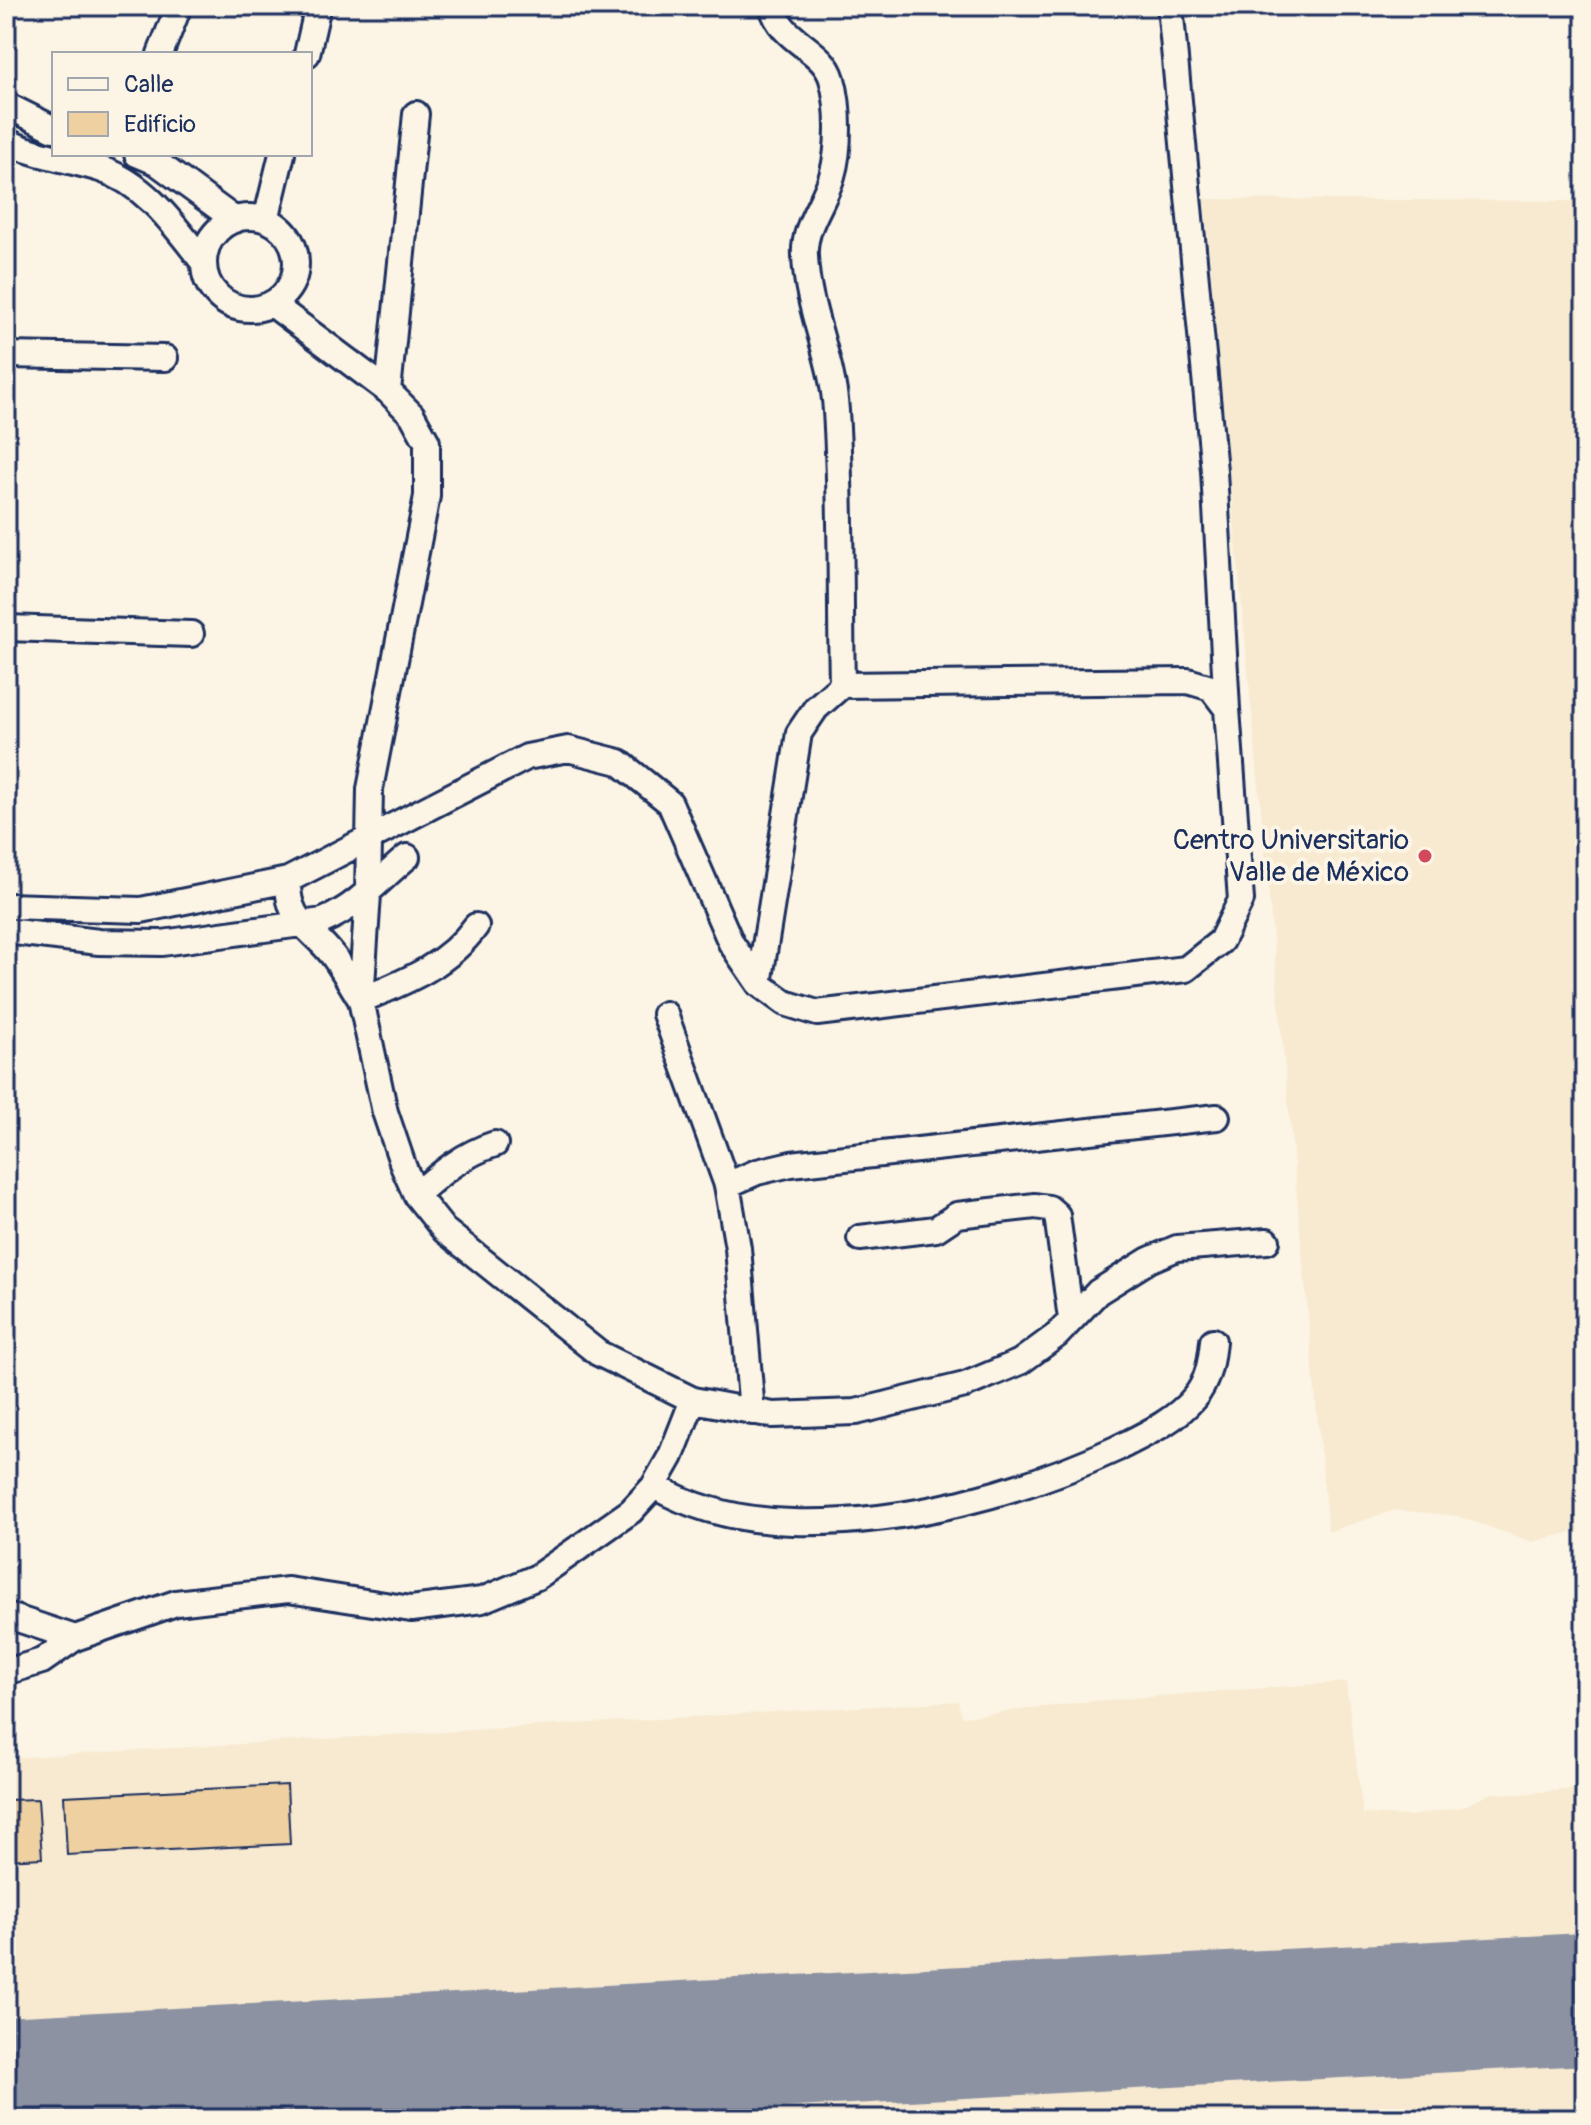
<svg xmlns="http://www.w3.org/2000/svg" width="1591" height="2125" viewBox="0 0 1591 2125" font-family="Pangolin,sans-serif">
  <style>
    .built { fill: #f8ead1 }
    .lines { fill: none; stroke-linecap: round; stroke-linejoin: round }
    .runway { stroke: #8c92a2; stroke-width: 132 }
    .building { fill: #eed0a1; stroke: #1b2f5e; stroke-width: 2 }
    .minor-casing { stroke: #1b2f5e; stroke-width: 30 }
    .minor { stroke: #fcf5e5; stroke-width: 24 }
    .poi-dot { fill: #d1495b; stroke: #fcf5e5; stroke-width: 3 }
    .labels { text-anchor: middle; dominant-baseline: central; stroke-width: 8; stroke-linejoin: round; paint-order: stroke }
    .poi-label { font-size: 28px; fill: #1b2f5e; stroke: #fcf5e5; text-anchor: end }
  </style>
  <rect width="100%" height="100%" fill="#fcf5e5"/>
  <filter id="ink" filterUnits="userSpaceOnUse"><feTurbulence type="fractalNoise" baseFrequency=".0125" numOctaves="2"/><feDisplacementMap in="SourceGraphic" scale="16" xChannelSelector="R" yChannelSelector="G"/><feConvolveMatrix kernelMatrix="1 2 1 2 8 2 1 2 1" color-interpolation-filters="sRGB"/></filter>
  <g filter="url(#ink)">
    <path class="built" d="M1204 199 1585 201V1529L1532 1542 1457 1516 1395 1510 1328 1532Z
      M1346 1682 1363 1814 1410 1816 1462 1807 1492 1793 1517 1794 1585 1788V2119H6V1758L958 1701 962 1717 1092 1701Z"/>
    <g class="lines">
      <path class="runway" d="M6 2083 1585 1999"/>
    </g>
    <path class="building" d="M287 1785 290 1844 67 1855 64 1796Z
      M38 1799 42 1858 6 1860V1800Z"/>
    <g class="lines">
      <g class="minor-casing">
        <path id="minor" d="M1170 6 1214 471 1227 709
          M160 54 179 6
          M307 54 318 6
          M6 105 54 129
          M6 141C36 156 68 159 100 169 146 183 176 228 204 263
          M137 154 156 162 235 220
          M204 263a46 46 0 1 1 92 0a46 46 0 1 1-92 0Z
          M266 220 282 154
          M272 304 388 391 412 415 427 442V496L370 789 368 894 361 1000 385 1112 404 1168 416 1195 444 1230 598 1353 693 1400 773 1415 856 1412 965 1385 1020 1362 1057 1335 1098 1292 1149 1260 1177 1248 1267 1241
          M6 355 165 358
          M388 391 416 114
          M6 628 191 634
          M288 880C287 924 311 926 334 957 344 971 352 986 361 1000
          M6 906 141 910 288 880 527 757 568 749 619 762 670 803 731 943 759 984 785 1003 817 1013 1186 969 1221 941 1241 900 1227 709 1211 688 1188 681 842 685
          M6 931 99 942 162 943 323 921C358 906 378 881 407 857
          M759 984 799 733 816 708 842 685C840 594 842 502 836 411 833 358 807 310 805 256 803 226 824 204 832 176 840 149 840 107 832 79 823 48 781 42 772 6
          M361 1000C405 982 447 966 476 926
          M665 1014 727 1185 738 1248 752 1412
          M727 1185 757 1172 791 1164 1217 1117
          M416 1195C441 1173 463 1154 495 1144
          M860 1238 936 1229 957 1215 1035 1206 1049 1208 1057 1215 1071 1319
          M654 1486C698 1511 743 1521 793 1522 903 1525 1019 1494 1118 1448 1144 1435 1175 1421 1194 1398 1208 1382 1211 1362 1213 1341
          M6 1615 75 1638 176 1603 288 1590 411 1609 482 1600 537 1577 631 1511 654 1486 671 1456 693 1400
          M6 1672 42 1661 75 1638"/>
      </g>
      <use href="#minor" class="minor"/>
    </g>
  </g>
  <circle class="poi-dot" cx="1425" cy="856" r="8"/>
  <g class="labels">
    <g class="poi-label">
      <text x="1409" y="840">Centro Universitario<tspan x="1409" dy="32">Valle de México</tspan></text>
    </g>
  </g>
  <rect width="1591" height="2125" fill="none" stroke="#fcf5e5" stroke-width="32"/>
  <rect x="16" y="16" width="1559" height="2093" fill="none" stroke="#1b2f5e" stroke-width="3" filter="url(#ink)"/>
  <rect x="52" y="52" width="260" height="104" fill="#fcf5e5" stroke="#a2a6af" stroke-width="2"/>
  <rect x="68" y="78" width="40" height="12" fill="#fcf5e5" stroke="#a2a6af" stroke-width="2"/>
  <text x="124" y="92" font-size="24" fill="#1b2f5e">Calle</text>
  <rect x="68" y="112" width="40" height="24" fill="#eed0a1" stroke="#a2a6af" stroke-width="2"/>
  <text x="124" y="132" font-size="24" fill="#1b2f5e">Edificio</text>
</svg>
